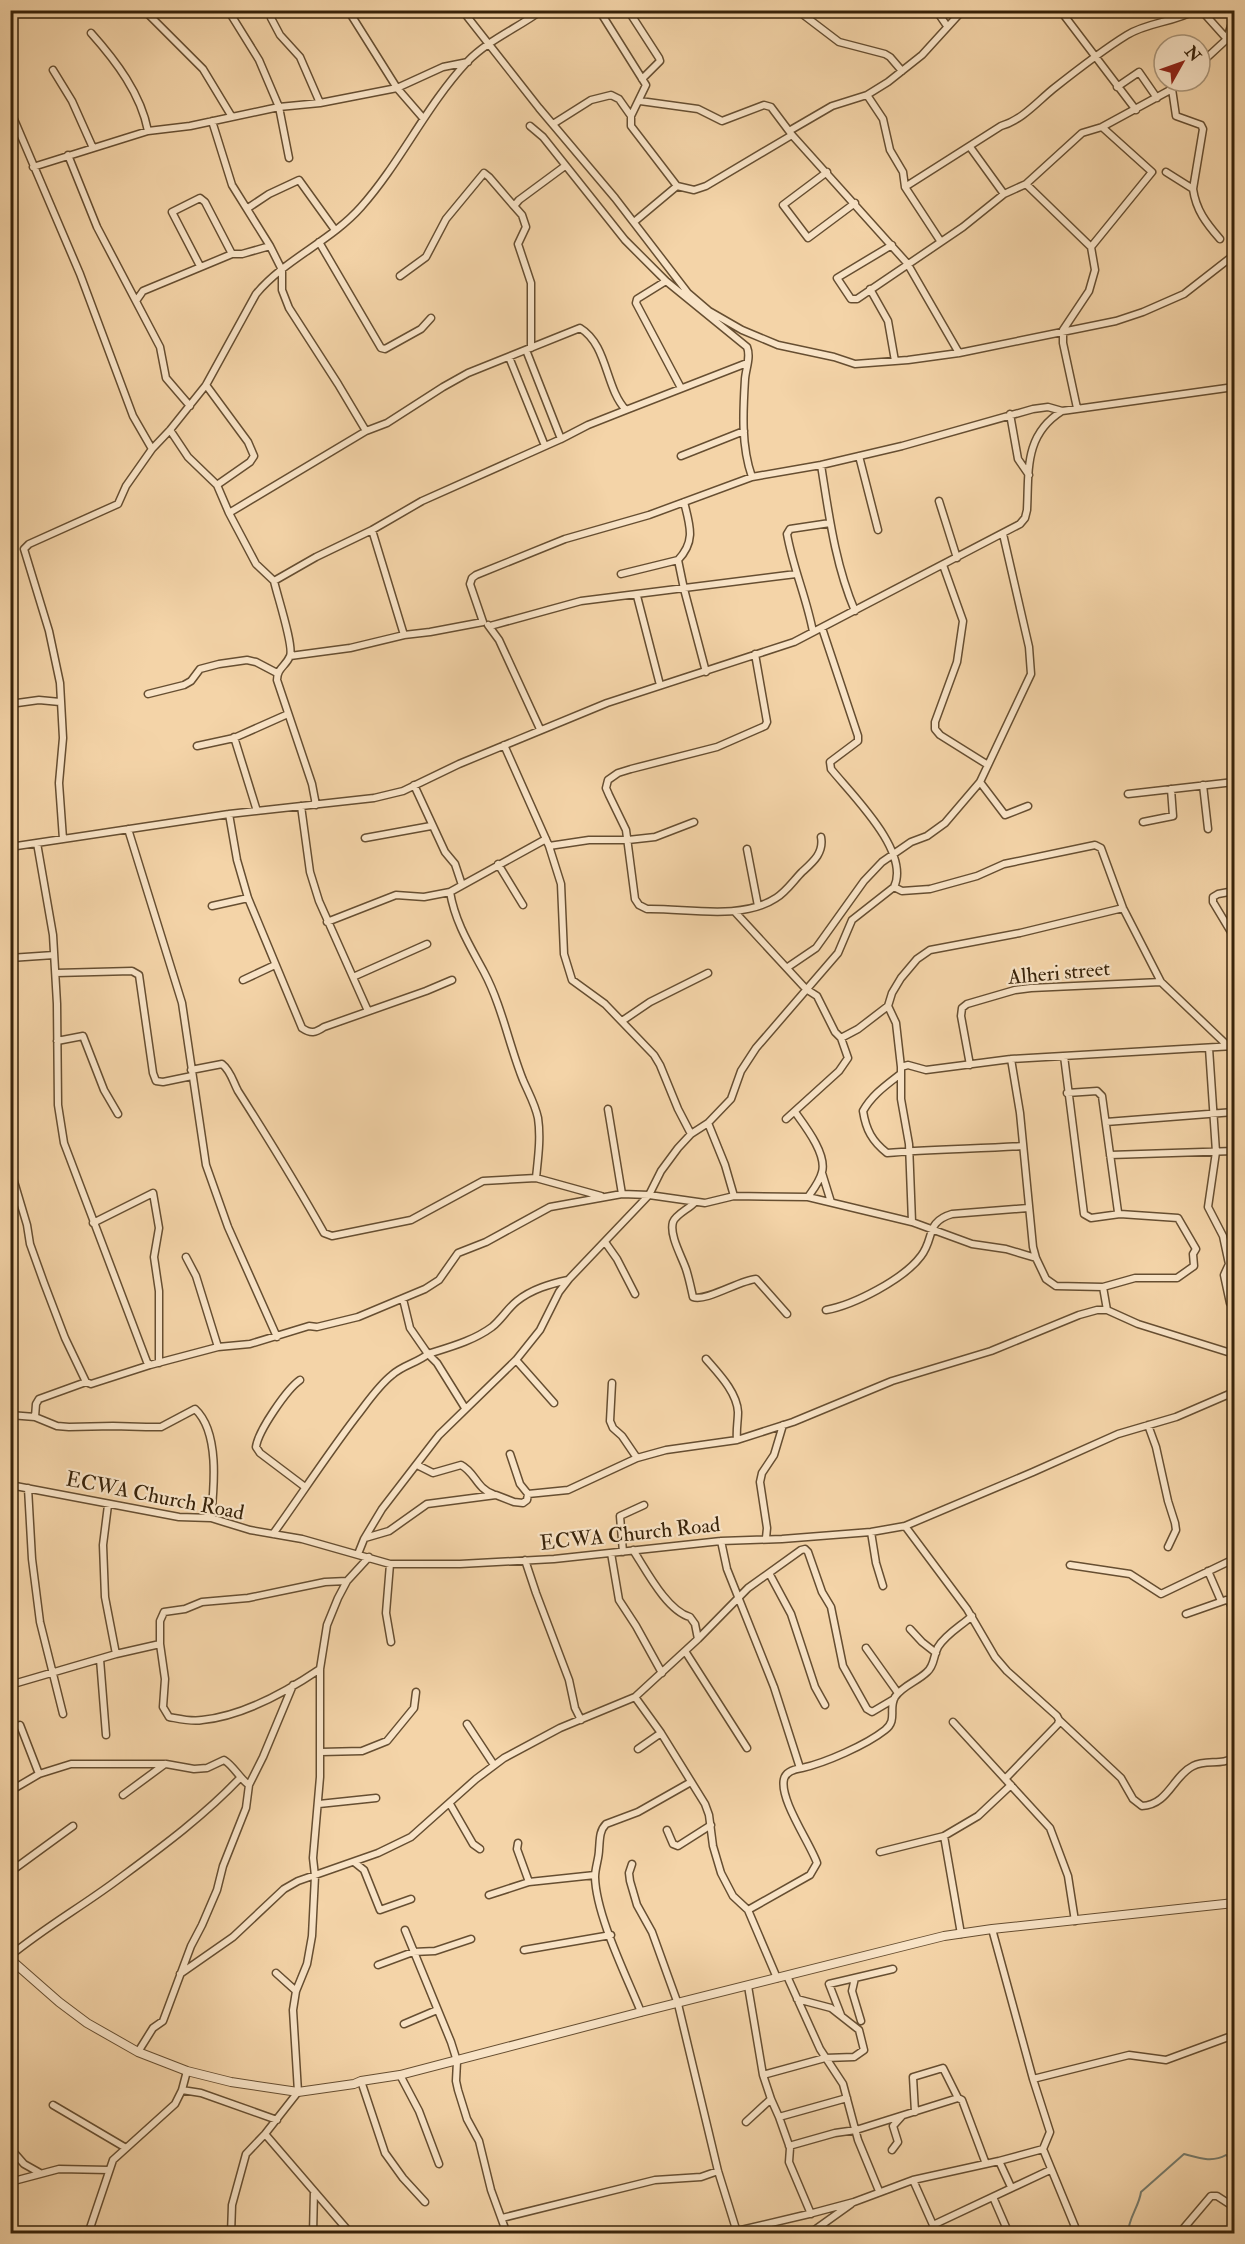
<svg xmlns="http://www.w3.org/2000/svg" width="1245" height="2244" viewBox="0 0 1245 2244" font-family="'IM FELL Double Pica',serif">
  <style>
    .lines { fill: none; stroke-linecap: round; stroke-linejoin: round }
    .stream { stroke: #757b6d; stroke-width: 2 }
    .minor-casing { stroke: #664e31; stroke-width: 9 }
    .tertiary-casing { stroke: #664e31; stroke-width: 10 }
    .minor { stroke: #f8e3c6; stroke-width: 6 }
    .tertiary { stroke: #f8e3c6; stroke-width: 8 }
    .labels { text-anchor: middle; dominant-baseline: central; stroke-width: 4.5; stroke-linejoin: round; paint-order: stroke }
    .street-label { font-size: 21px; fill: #372209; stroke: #f8e3c6 }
  </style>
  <rect width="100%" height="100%" fill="#f4d4a8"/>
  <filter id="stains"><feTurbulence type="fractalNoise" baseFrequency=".00333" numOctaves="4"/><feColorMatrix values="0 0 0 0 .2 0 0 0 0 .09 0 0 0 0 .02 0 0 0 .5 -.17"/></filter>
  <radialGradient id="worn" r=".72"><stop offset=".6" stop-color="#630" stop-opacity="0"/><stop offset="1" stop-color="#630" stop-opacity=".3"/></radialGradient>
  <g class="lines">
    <path class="stream" d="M1128 2234C1128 2218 1139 2207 1141 2192L1184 2154C1199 2158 1212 2163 1226 2155L1233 2161 1232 2171 1234 2191"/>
    <g class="minor-casing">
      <path id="minor" d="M144 10 203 69 232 117
        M228 10 259 60 279 107 289 158
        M348 10 397 88 423 118
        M462 10 539 108 615 198 688 293 709 311 742 330 778 345 834 357 855 364 908 360 959 353 1116 321 1143 312 1184 294 1234 255
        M599 10 646 85 631 116V126L677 186 694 190 706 186 792 135
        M628 10 659 58 660 61 642 79
        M797 10 839 42 885 54 890 57 902 71
        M936 10 947 26
        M1060 10 1136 110
        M1201 10 1227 39 1234 44
        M271 18 280 35 300 57 320 103
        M91 33C116 61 141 94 148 131
        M1200 64 1227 39 1234 16
        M53 70 72 101 93 148
        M1117 87 1139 72 1157 98
        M1172 89 1181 81
        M867 95 883 119 890 150 903 172 905 187 941 242
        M640 101 698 109 722 121 764 105 771 107 792 135 907 263 959 353
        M10 110 80 274 133 416 152 449
        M212 121 232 185 270 246 282 270V290L289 308 338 384 366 431 387 423 443 387 468 373 580 328C608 345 605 388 626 410L747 363
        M553 124 591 100 611 95 619 99 631 116
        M530 126 543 137 625 240 666 281 747 347C751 357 746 368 745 379 743 411 741 446 752 477
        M789 131 832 106 867 95 888 82 922 55 963 10
        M970 147 1004 194
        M68 155 97 227 160 347 166 378 190 406
        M33 167 148 131 190 126 279 107 320 103 397 88 443 67 468 62
        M827 172 783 205 808 238 855 203
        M1166 172 1193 189
        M1026 184 1091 247 1095 270 1089 291 1063 330V343L1077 408
        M905 187 1001 126C1022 120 1036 103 1053 89 1077 70 1101 51 1127 35 1148 22 1172 23 1196 10
        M248 208 269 194 299 180 335 230
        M634 222 677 186
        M319 242 381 348 385 349 421 329 431 318
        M892 245 837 278 851 299H857L963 227 1004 194 1026 184 1082 133 1102 127 1172 89 1176 116 1201 125 1203 129 1193 189C1196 210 1206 223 1220 239
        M1091 247 1152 172 1102 127
        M232 254H242L270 246
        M400 276 426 257 446 219 484 173 489 177 514 206
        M666 281 637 299 636 303 681 388
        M870 289 888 321 895 361
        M136 301 143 291 232 254 205 202 200 198 172 212 200 266
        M531 348V283L518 244 526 227 522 215 514 206 519 200 565 166
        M526 350 561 439
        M509 357 545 446
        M206 385 248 442 254 456 250 462 217 485
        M1010 414 1018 459 1029 475
        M170 430 188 457 217 485 229 513 256 564 274 581 316 557 372 530 422 501 561 439 588 425 626 410
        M681 456 744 431
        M859 456 878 530
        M821 465C829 515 835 564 855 611
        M939 501 957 558
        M684 502C690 526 696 541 678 560L684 589 706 672
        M229 513 366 431
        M372 530 404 635
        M943 565 963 621 957 662 935 722V729L940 735 988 765
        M621 574 678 560
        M274 581C277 595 294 646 290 656 286 666 277 668 277 680L312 784 316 805
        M637 596 660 685
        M488 625 499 640 540 729
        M490 626 581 601 796 574
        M813 632C807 599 793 568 787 534L790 529 830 523
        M755 654 767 722 765 726 717 747 631 769 618 773 608 780 606 788 609 795 626 830 635 899 639 905 647 909C686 908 741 921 776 898 786 892 794 880 802 872 813 862 824 853 821 837
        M290 656 350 648 404 635 430 632 483 622 470 584 472 578 476 575 565 539 649 515 752 477 821 465 902 446 1033 409 1048 407 1062 411
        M148 694 184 685 191 681 200 669 219 664 247 660 256 662 277 673
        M10 704 39 700 60 702
        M234 737 257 811
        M504 745 549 846 561 884 564 954 572 980 605 1004 654 1055 660 1065 678 1109 691 1134
        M197 746 234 738 288 714
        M980 782 1005 815 1028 806
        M414 785 445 852 455 864 462 885
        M1203 785 1208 829
        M1128 794 1234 782
        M301 806 310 872 319 901 368 1011
        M229 814 237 860 248 898 302 1028C311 1034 315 1033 324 1027L426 991 452 980
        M1143 822 1173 816 1171 789
        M128 829 182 1003 206 1165 228 1227 277 1337
        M365 838 431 826
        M63 839 59 783 63 738 60 683 49 631 24 549 29 544 118 504 126 486 152 449 170 430 206 385 256 294C285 259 331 241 361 207 401 162 426 106 467 62 488 40 518 28 542 10
        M37 843 53 935 57 1004 58 1105 64 1143 147 1362 150 1365 218 1347 250 1344 309 1326 317 1327 358 1317 425 1289 439 1280 458 1253 486 1242 550 1207 622 1194 649 1195 705 1203 734 1196 808 1197 912 1222 972 1244 1006 1249 1036 1258
        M549 846 589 840H628L655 837 694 822
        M10 847 229 814 374 798 403 791 459 764 607 703 794 642 1020 524 1025 518 1027 510C1029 470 1024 435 1062 411L1234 387
        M747 849 758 906
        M498 864 523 905
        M894 887 902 891 930 889 977 876 1004 864 1095 845 1101 848 1123 908 1161 982 1229 1047
        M1234 891 1218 894 1213 897V902L1234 937
        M212 906 248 898
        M735 912 806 989 817 996 835 1032 841 1038 848 1058 839 1071 786 1119
        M327 922 396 895 424 897 450 892
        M10 958 54 955
        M788 967 816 948 864 881 882 862 911 842 927 836 945 823 980 782 1031 674 1029 647 1003 534
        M56 973 132 971 139 975 153 1073 156 1081 163 1082 192 1076
        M353 977 427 944
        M243 980 275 965
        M888 1006 896 1023 901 1067
        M622 1021 650 1002 708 973
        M841 1038 858 1029 888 1006 892 993 901 978 917 959 930 950 1020 933 1123 908
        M57 1041 83 1036 104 1090 118 1114
        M1209 1048 1216 1152 1208 1207 1223 1236 1229 1264 1224 1275 1230 1303 1234 1309
        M1011 1059 1020 1113 1033 1247 1036 1258 1046 1279 1056 1286 1103 1287 1135 1278H1177L1194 1266 1193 1254 1196 1249 1178 1218 1120 1214 1091 1218 1084 1214 1064 1056
        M970 1065 961 1016 962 1008 967 1004 1015 990 1031 988 1161 982
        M191 1070 222 1064C231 1071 233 1082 238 1091 268 1138 297 1185 324 1233L332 1236 411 1220 483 1181 536 1178 601 1196
        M899 1075C885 1086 872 1095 863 1111 866 1130 872 1141 887 1153 932 1149 977 1149 1023 1146
        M1067 1093 1097 1091 1102 1096 1118 1212 1120 1214
        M608 1109 622 1194
        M795 1112C805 1126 827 1154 822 1172 820 1181 813 1190 808 1197
        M1106 1122 1234 1112
        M708 1123 725 1165 734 1196
        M1110 1155 1234 1151
        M10 1168 27 1225 30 1244 44 1283 65 1338 86 1382 91 1384 150 1365
        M822 1173 831 1202
        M536 1178C538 1158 541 1138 538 1118 535 1104 529 1094 523 1080 509 1045 502 1006 484 972 470 946 455 922 450 892L546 839
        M695 1202C689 1209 676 1214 673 1222 669 1235 682 1257 686 1269 689 1278 691 1288 693 1297 706 1302 740 1280 756 1279L787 1314
        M912 1222 909 1144 901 1099V1067L908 1065 926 1070 1011 1059 1234 1046
        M93 1223 153 1193 159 1228 154 1257 159 1291V1363
        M605 1242 617 1259 635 1294
        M186 1257 196 1276 218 1347
        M1103 1287 1107 1310
        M826 1310C854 1305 904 1279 921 1256 935 1238 925 1222 952 1214L1028 1208
        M706 1359C718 1373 737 1392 738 1412 738 1421 736 1430 737 1440
        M516 1360 554 1403
        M300 1380C287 1389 258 1431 256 1447L260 1453 305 1487
        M612 1383 610 1421 613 1428 622 1436 637 1458
        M465 1408 437 1363 428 1354C450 1347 473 1341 492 1327 501 1320 508 1308 517 1301 532 1289 550 1284 568 1280
        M10 1415 35 1417 57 1426 69 1427 113 1426 146 1427H161L195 1409C220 1432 214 1488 211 1518
        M35 1417 36 1404 39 1399 86 1382
        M1148 1425 1156 1447 1168 1501 1175 1523 1176 1530 1168 1547
        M510 1454 520 1484 528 1494 568 1490 637 1458 666 1450 737 1440 793 1422 892 1381 991 1351 1079 1315 1097 1310H1107L1138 1324 1234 1354
        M417 1465 433 1473 461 1465C475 1472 477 1489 493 1494
        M10 1485 179 1517 211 1518 250 1530 302 1539 390 1564H460L554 1559 721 1541 782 1539 871 1532 905 1526 1033 1472 1118 1434 1176 1417 1234 1392
        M28 1488 32 1559 40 1622 63 1714
        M108 1505 103 1545 105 1597 116 1654
        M905 1526 967 1609 995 1657 1007 1671 1057 1716 1059 1720 1121 1778 1133 1799 1142 1806C1168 1805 1173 1776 1193 1766 1206 1759 1223 1766 1234 1757
        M871 1532 876 1563 883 1586
        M273 1534C301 1495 327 1455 356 1417 367 1403 378 1386 392 1375 403 1365 417 1363 428 1354L410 1328 403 1299
        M365 1538 389 1531 427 1504 496 1495 514 1502 523 1503 527 1500 528 1494
        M766 1538 767 1528 760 1482 762 1473 774 1455 783 1425
        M721 1541 727 1569 774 1687 800 1768
        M633 1550C646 1570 667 1611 690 1617L695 1624 698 1639
        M623 1552 620 1516 644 1505
        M611 1553 619 1600 636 1626 662 1673
        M358 1554 364 1539 382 1509 439 1435 516 1360 540 1330 559 1292 569 1279 649 1195 661 1171 678 1148 691 1134 708 1123 731 1099 741 1071 756 1048 838 953 852 920 894 887C911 852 852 795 831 769L830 762 858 741V736L822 628
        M525 1560 536 1593 569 1680 575 1708 581 1720
        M390 1564 386 1613 391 1642
        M1070 1565 1130 1574 1161 1594 1234 1559
        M1208 1571 1221 1601
        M769 1573 791 1614 815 1687 825 1705
        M1186 1614 1226 1600 1229 1601 1234 1612
        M910 1629 922 1642 936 1653
        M160 1644 165 1679 163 1707 169 1717C180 1719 192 1722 202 1720 243 1716 286 1692 320 1669
        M866 1648 898 1693
        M685 1651 747 1748
        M100 1659 106 1735
        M10 1685 116 1654 160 1644V1621L164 1612 185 1609 202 1602 248 1598 325 1582 347 1581
        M635 1697 661 1733 705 1804 709 1815 713 1846 721 1873 733 1896 748 1910 777 1978
        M953 1722 1050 1828 1068 1876 1075 1921
        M467 1724 494 1765
        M20 1725 39 1774
        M638 1749 661 1733
        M321 1752 362 1751 387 1741 414 1708 416 1692
        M1005 1779 1058 1724 1059 1720
        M10 1791 39 1774 71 1764H166L194 1769 207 1768 224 1760C234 1766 239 1778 249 1785L263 1757 293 1685
        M123 1795 165 1764
        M319 1804 376 1798
        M450 1804 473 1844 480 1849
        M667 1830 673 1844 678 1846 711 1825
        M944 1836 961 1934
        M518 1843 517 1849 529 1882
        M880 1852 944 1836 978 1816 1011 1785
        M354 1862 364 1870 380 1910 411 1899
        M632 1864 629 1873 630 1881 637 1905 652 1932 678 2004 718 2171 736 2229
        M10 1872 73 1826
        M489 1895 529 1882 595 1875
        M748 1910 810 1875 817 1863C810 1843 779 1799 784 1779 786 1771 795 1769 802 1768 825 1763 866 1745 885 1730 898 1720 888 1709 895 1697 902 1686 918 1681 927 1672 935 1665 933 1656 938 1647 946 1634 961 1626 972 1616
        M405 1930 451 2042 457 2061 456 2081 458 2090 467 2119 479 2141 491 2190 507 2234
        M524 1950 611 1935
        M10 1956C44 1928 81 1907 116 1881 159 1849 203 1817 240 1778
        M378 1965 413 1952 435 1951 471 1939
        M276 1973 296 1991
        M180 1974 233 1937 284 1889 298 1881 378 1853 411 1837 476 1779 504 1758 560 1728 635 1697 698 1639 748 1588 801 1550 805 1549 808 1552 822 1592 831 1607 843 1666 867 1709 872 1712 894 1699
        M787 1976 820 2049 843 2084 858 2140 879 2191
        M855 1978 852 1991 861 2021
        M641 2012C626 1975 596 1915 595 1877 595 1868 599 1858 599 1850 600 1840 599 1831 606 1824L638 1812 691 1782
        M841 2015 829 1984 893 1969
        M404 2024 437 2010
        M138 2052 153 2028 163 2021 191 1946 202 1925 217 1890 223 1866 246 1808 249 1785
        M400 2075 419 2111 439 2164
        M763 2075 825 2058 854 2057 864 2050 859 2030 831 2008 797 1999
        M1033 2079 1129 2055 1166 2060 1234 2035
        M361 2081 385 2153 403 2178 425 2202
        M182 2090 201 2093 277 2120
        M771 2099 779 2117 847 2098
        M53 2105 126 2148
        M915 2112 913 2077 943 2068 958 2098
        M779 2117 790 2148 789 2162 811 2214
        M746 2122 771 2099 763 2075 748 1986
        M265 2134 351 2234
        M789 2146 835 2133 856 2130 958 2098 962 2100 986 2164
        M10 2148 24 2164 40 2173
        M1043 2149 1078 2234
        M892 2150 898 2142 893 2126 902 2116
        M999 2161 1011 2187
        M913 2180 937 2234
        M10 2182 59 2169 109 2170
        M993 2197 1009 2234
        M502 2218 655 2180 701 2177 718 2171
        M933 2225 1050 2170
        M88 2234 113 2160 175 2104 182 2090 187 2071
        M231 2234 232 2205 246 2154 265 2134 298 2092 293 2010 296 1991 307 1964 312 1936 315 1876 313 1858 320 1777V1669L327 1625 338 1598 347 1581 369 1557
        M313 2234 314 2191
        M724 2234 809 2214 854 2202 913 2180 999 2161 1043 2149 1050 2132 1033 2079 992 1929
        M809 2234 851 2204
        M1183 2234V2229L1211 2196H1217L1234 2207"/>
    </g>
    <g class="tertiary-casing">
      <path id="tertiary" d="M10 1959 59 2002 87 2023 138 2052 187 2071 231 2082 298 2092 354 2084 361 2081 400 2075 641 2012 944 1936 992 1929 1234 1903"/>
    </g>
    <use href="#minor" class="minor"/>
    <use href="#tertiary" class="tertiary"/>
  </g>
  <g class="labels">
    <g class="street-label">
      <text transform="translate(1059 973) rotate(-5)">Alheri street</text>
      <text transform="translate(155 1496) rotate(11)">ECWA Church Road</text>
      <text transform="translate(630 1534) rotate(-6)">ECWA Church Road</text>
    </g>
  </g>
  <rect width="1245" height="2244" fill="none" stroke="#f4d4a8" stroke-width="36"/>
  <rect x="12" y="12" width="1221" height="2220" fill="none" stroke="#372209" stroke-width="3"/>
  <rect x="18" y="18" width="1209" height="2208" fill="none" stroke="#372209" stroke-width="1.5"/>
  <g transform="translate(1182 63) rotate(50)"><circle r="28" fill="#f8e3c6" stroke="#ab967a" stroke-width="1.5"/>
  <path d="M0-4.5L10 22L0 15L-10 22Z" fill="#8f2418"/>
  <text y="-9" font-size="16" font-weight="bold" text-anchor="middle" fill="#372209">N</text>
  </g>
  <rect width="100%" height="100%" filter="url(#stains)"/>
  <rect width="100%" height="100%" fill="url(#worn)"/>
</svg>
